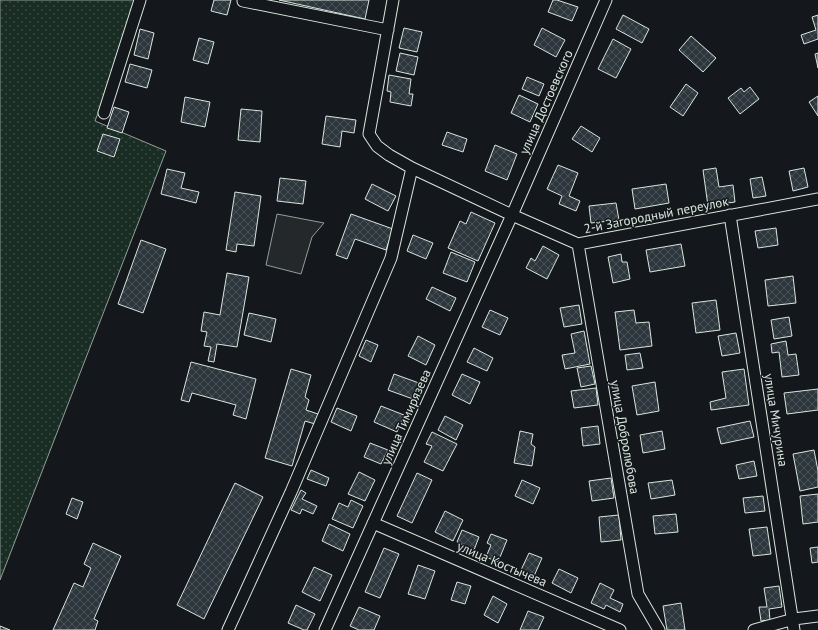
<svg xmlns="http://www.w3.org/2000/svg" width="818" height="630" viewBox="0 0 818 630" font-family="'PT Sans',sans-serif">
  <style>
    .garden { fill: url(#garden-dots); stroke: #939e99 }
    .parking { fill: #24282b; stroke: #939e99 }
    .building { fill: url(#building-cross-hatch); stroke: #d8e6dc }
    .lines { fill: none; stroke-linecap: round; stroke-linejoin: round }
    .minor-casing { stroke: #d8e6dc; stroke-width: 13 }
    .minor { stroke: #14181c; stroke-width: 11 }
    .labels { text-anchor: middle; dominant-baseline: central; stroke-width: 3; stroke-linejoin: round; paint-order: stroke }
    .street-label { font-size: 13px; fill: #d8e6dc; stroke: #14181c }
  </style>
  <defs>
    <pattern id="garden-dots" width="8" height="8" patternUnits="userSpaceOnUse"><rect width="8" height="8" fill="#1a2d24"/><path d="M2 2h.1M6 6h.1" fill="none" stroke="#3b4b43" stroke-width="1.8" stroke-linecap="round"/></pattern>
    <pattern id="building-cross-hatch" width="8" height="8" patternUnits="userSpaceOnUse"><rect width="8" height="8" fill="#2c363c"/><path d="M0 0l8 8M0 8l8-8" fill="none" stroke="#4a5358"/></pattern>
  </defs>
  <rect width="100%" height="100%" fill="#14181c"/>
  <path class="garden" d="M0 0H141L95 121 166 151 0 580Z"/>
  <path class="parking" d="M277 214 324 223 312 237 301 274 266 265Z"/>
  <path class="building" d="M214 0H231L227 15 211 11Z
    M279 0H369L365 19Z
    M553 0H557L578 7 572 21 548 12Z
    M623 15 649 29 642 43 616 29Z
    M818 15V39L804 44 801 35 816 30 812 17Z
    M404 28 422 32 417 52 399 48Z
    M542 28 565 40 556 57 534 45Z
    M140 29 154 33 148 59 134 55Z
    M691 36 716 58 703 72 679 50Z
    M199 38 214 42 208 64 193 60Z
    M613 39 631 49 616 78 598 69Z
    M400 53 418 57 414 75 396 71Z
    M818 53V68L815 54Z
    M130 64 152 70 147 88 125 82Z
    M389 75 411 79 409 94H413L411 106 390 102 391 92 387 91Z
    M527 77 544 84 539 96 522 89Z
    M686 84 698 93 683 116 670 107Z
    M750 87 759 99 740 114 728 98 741 88 744 92Z
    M519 95 538 104 530 122 511 113Z
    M818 96V116L809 102Z
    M185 97 210 102 205 127 181 122Z
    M114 107 129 112 122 133 107 128Z
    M241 109 262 111 260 142 238 140Z
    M326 116 356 120 354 133 342 131 340 147 322 144Z
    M581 126 600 138 592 152 572 139Z
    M447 132 467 139 463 152 442 145Z
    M103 134 120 139 114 157 97 151Z
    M495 145 517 154 507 180 485 171Z
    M558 165 578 173 569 196 580 201 576 211 559 204 562 196 547 189Z
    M716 168 719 187 733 185 735 202 708 206 703 170Z
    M804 168 808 187 793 191 789 171Z
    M167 169 185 173 181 188 199 192 196 203 161 194Z
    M762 177 766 196 753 198 750 179Z
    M280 178 306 181 303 204 277 201Z
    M372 184 396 196 388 211 365 199Z
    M666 184 669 203 635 209 632 189Z
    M235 192 261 196 254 246 237 244 236 252 226 250Z
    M616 203 619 220 591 223 589 206Z
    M471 212 495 223 478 261 448 248 460 221 466 224Z
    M351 214 393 229 386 250 355 239 347 259 336 255Z
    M776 228 778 245 758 248 755 231Z
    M413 235 433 243 426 259 407 251Z
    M141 240 166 249 143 313 118 304Z
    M681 244 685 266 650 272 646 250Z
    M543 246 559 255 547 279 526 268 531 258 535 261Z
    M451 252 475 262 467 282 443 273Z
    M621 254 622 262H627L630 279 613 283 608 257Z
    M227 273 249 277 237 347 217 344 214 362 208 361 211 347 204 346 207 332 201 331 204 312 220 315Z
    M793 276 796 303 768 306 765 280Z
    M432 287 456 298 450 311 426 299Z
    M716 300 720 330 696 333 692 303Z
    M579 305 582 324 564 327 560 308Z
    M490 310 508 318 500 335 482 327Z
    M634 310 636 323 649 322 652 346 620 350 615 312Z
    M249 313 276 319 271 342 244 335Z
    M789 317 792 336 774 339 771 320Z
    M584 331 590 364 565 369 562 355 575 353 571 334Z
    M736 333 740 353 722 356 718 336Z
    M418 336 435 345 426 365 408 356Z
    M366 340 378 345 371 362 359 356Z
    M786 341 788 355 796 354 799 375 782 377 779 352 772 353 771 344Z
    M474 348 493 358 487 371 467 362Z
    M640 353 643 368 627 370 625 355Z
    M191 362 256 379 246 419 233 415 236 405 192 393 189 402 181 400Z
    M591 366 595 384 581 387 577 368Z
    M291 369 311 375 305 397 309 400 306 410 318 414 315 424 305 421 292 466 265 458Z
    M744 369 749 405 711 410 710 402 726 398 722 372Z
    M394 374 419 383 413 399 388 390Z
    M462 374 480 382 470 404 452 395Z
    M655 382 659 411 637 415 632 386Z
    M596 388 598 405 574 408 571 391Z
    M818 389V410L787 414 784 393Z
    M381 406 404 415 397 432 374 422Z
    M337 408 357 416 351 431 331 422Z
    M445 416 463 425 456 440 438 430Z
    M750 421 754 437 721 444 717 428Z
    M598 426 600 444 583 446 581 428Z
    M520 431 533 434 531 444 535 447 532 466 514 463Z
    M662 431 665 449 643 453 640 435Z
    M432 432 457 444 443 471 424 462 432 446 426 444Z
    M370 443 388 450 381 464 364 457Z
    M814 450 818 471V487L800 491 793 454Z
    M754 461 757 476 739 479 736 465Z
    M311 470 329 478 326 486 307 479Z
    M359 472 375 480 365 501 348 494Z
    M417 473 432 480 412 523 397 516Z
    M611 478 614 498 592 501 589 481Z
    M522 480 540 488 533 504 515 496Z
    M672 480 675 495 651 499 648 483Z
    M235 483 263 497 204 619 177 605Z
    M301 490 306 493 302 499 317 506 313 514 302 509 300 514 291 510Z
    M818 494V522L803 524 800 496Z
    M763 496 765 511 745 513 743 498Z
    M72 498 83 502 77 519 66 514Z
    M351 500 363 506 353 528 332 519 339 503 348 507Z
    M445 511 463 520 453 541 435 532Z
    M676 514 678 532 655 534 653 516Z
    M619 515 621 540 601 542 599 517Z
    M329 524 350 534 343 551 322 541Z
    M767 527 771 554 753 556 749 529Z
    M462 530 479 537 474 550 457 542Z
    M491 534 507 540 498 562 486 557 491 545 487 543Z
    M93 543 121 556 94 619 98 621 95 630H53L74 583 83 587 91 568 84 564Z
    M818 547V562L812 563 810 548Z
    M384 548 399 554 380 598 365 592Z
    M529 553 542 558 534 576 521 570Z
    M418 565 435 571 425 599 408 594Z
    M314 567 332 575 320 601 302 592Z
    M559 569 578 578 571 593 552 583Z
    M457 582 471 586 465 604 451 600Z
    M600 583 614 590 610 598 623 604 620 612 606 605 604 609 591 603Z
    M779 586 782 607 769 609 770 620 761 621 759 607H767L764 588Z
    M493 596 507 604 498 623 484 615Z
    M681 603 685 630H667L663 606Z
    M296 605 315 614 307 630H304L288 623Z
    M359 607 380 616 374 630H359L350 626Z
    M528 611 544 617 538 630H520Z
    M0 626 10 630H0Z"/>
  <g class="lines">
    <g class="minor-casing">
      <path id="minor" d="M243 0V1L388 30
        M393 0 369 134 377 146 389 155 412 168 512 215 578 244 818 199
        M104 113 140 0
        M730 215 794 630
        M578 244 638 594 659 630
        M373 523 620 630
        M228 630 291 492 391 258 412 168
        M325 630 512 215 606 0
        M754 630 794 619 818 616"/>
    </g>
    <use href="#minor" class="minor"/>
  </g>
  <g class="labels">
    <g class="street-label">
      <text transform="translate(546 102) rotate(-66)">улица Достоевского</text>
      <text transform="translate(656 215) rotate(-11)">2-й Загородный переулок</text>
      <text transform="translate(406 417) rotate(-66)">улица Тимирязева</text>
      <text transform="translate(776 420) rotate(81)">улица Мичурина</text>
      <text transform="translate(625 437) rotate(80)">улица Добролюбова</text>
      <text transform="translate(502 564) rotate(23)">улица Костычева</text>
    </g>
  </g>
</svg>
